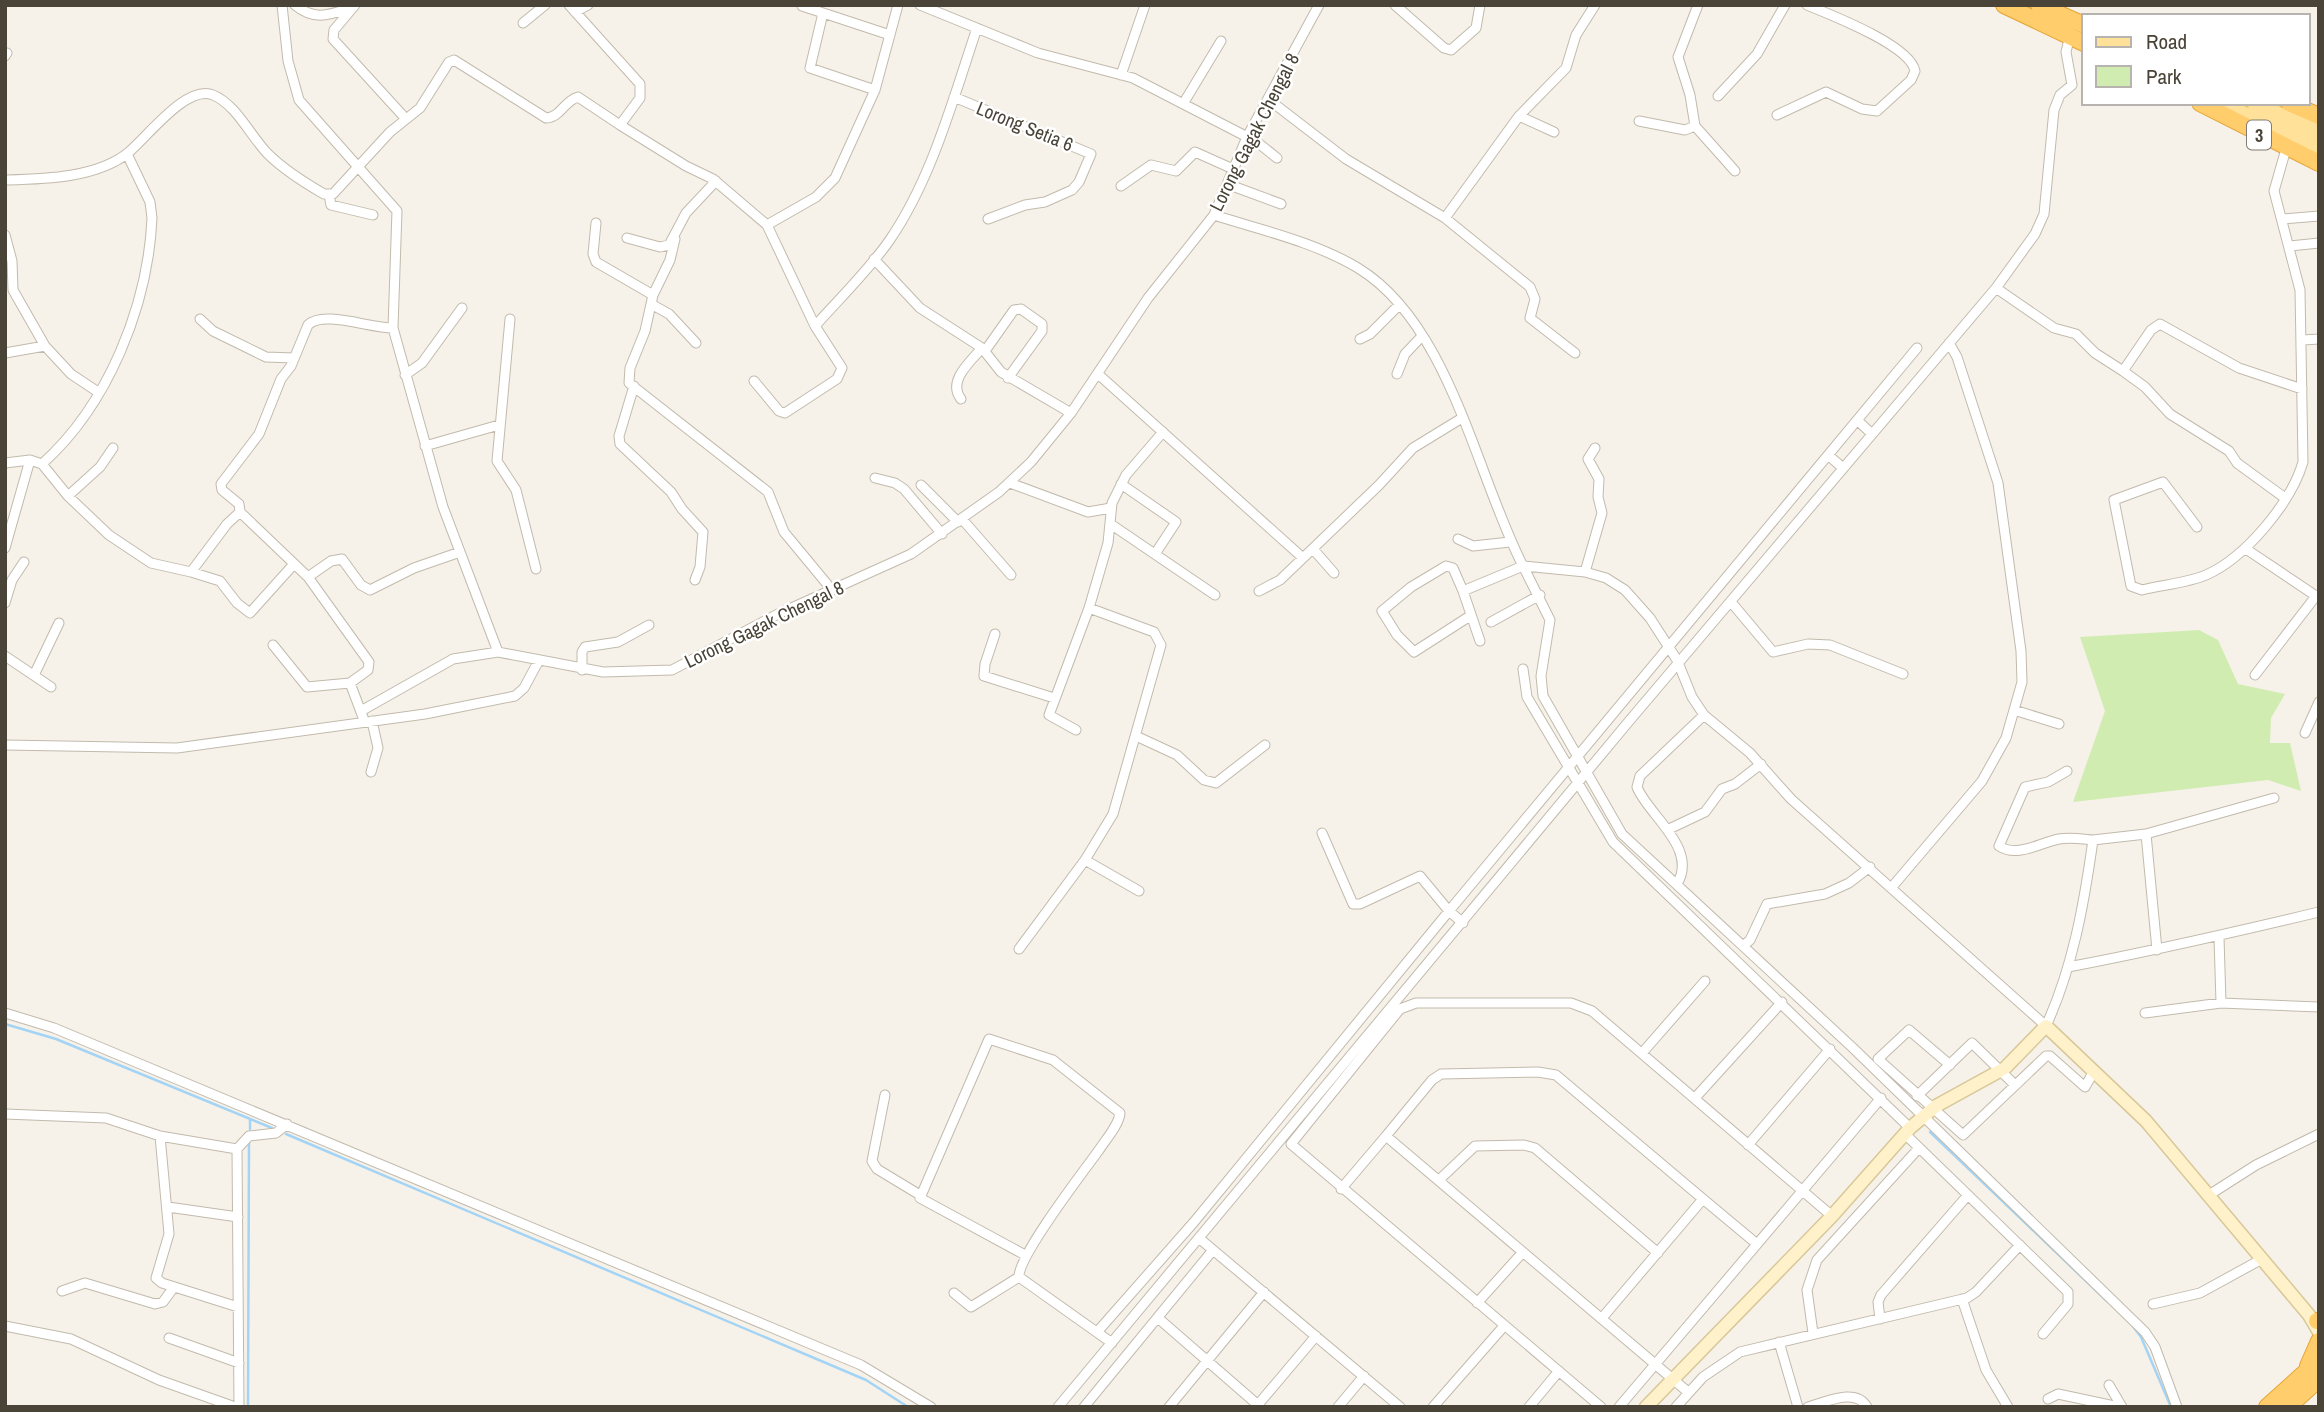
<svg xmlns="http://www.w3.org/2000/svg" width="2324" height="1412" viewBox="0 0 2324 1412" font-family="'Archivo Narrow',sans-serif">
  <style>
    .green { fill: #d1ecb1 }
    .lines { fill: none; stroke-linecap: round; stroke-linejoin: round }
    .stream { stroke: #a4d4f5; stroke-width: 2.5 }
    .street-casing { stroke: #c2baac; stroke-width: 11 }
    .secondary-casing { stroke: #d8c798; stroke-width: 15 }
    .primary-casing { stroke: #ebc163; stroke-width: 17 }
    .highway-casing { stroke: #e6a333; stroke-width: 18 }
    .street { stroke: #fff; stroke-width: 9 }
    .secondary { stroke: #fff2ca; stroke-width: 12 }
    .primary { stroke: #ffe199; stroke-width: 14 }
    .highway { stroke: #ffcd6b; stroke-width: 16 }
    .labels { text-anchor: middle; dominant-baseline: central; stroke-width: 5; stroke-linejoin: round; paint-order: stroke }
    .shield { fill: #fff; stroke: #807b73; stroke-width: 2 }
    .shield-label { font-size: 18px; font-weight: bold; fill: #4a4337 }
    .street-label { font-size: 19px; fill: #4a4337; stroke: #fff }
  </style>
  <rect width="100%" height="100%" fill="#f6f2ea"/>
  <path class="green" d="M2199 630 2218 640 2238 684 2285 694 2271 718 2270 743H2290L2301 791 2268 780 2073 802 2105 711 2080 637Z"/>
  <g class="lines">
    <path class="stream" d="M5 1024 56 1039 272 1128
      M250 1129V1119
      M1930 1132 2107 1301
      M286 1134 866 1380 908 1407
      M2132 1325 2141 1337 2171 1407
      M248 1407 249 1143"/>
    <g class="street-casing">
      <path id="street" d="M282 5 288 61 299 100 397 211 393 328 443 507 498 652 603 672 672 670 778 614 911 554 999 492 1031 462 1071 413 1148 298 1214 215 1247 137 1319 5
        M295 5C314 21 329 15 351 8
        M355 5 334 30 333 39 406 119
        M569 5 640 84V98L620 125 686 166 713 179 767 225 815 326 842 368 837 379 785 413 779 411 754 381
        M920 5 1038 53 1133 78 1257 142 1277 158
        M1395 5 1444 48 1451 50 1476 28 1480 5
        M802 6 890 35
        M575 12 588 5
        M823 13 810 68 875 90
        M523 23 545 5
        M5 56 7 53
        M1121 75 1145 5
        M1718 96 1757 54 1785 5
        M954 97 1091 154 1079 182 1072 190 1045 202 1025 205 988 219
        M1268 99 1346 159 1445 218 1519 116 1554 132
        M1183 104 1221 41
        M1777 115 1826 92 1862 109 1877 111 1911 80 1915 71C1910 45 1831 15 1807 5
        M1519 116 1566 68 1576 35 1595 5
        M1639 121 1685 130 1695 126 1690 95 1678 57 1698 5
        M1695 126 1735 171
        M5 180C44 179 98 178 129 152 148 136 187 84 213 95 236 104 251 137 268 154 283 169 305 183 324 194H333L390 132 420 108 449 62 454 60 546 118C561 117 564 101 578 97L620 125
        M1227 184 1281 204
        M1121 186 1151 165 1176 171 1195 152 1233 169
        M329 195 331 205 373 215
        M1214 215C1261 230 1315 242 1358 268 1450 324 1476 475 1523 566L1585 572 1606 578 1625 590 1650 618 1677 660 1692 697 1704 715 1750 753 1791 799 2046 1026C2073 967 2084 904 2093 840 2082 839 2070 837 2059 839 2039 843 2017 858 1999 846L2025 787 2048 782 2067 771
        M1445 218 1530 287 1535 299 1530 318 1575 353
        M2283 219 2319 216
        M596 223 593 254 596 262 653 295
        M767 225 816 197 835 178 875 90 898 5
        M5 235 12 261 13 290 45 346
        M627 238 660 247 669 245 686 213 716 181
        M675 239 670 260 653 295 645 331 630 368 629 383 768 492 784 532 832 590
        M2290 246 2319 243
        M874 259 920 308 982 348 1001 372 1071 413
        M1996 288 2054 328 2076 334 2095 353 2123 371 2151 330 2160 324 2239 368 2302 389
        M651 304 669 314 696 343
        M200 319 213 331 266 357 294 358
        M510 319 497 461 516 490 536 569
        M815 326C840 298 868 271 889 241 932 179 953 99 977 28
        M1360 339 1370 334 1399 305
        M2303 340 2319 339
        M985 351 1014 310 1021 309 1042 324V331L1008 378
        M5 353 45 346 71 374 98 392
        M2123 371 2145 387 2170 414 2229 451 2237 463 2285 498
        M1098 374 1303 558 1379 485 1413 448 1462 418
        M1397 374 1405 354 1422 336
        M405 375 422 363 462 308
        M634 386 619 436 620 444 671 492 682 509 703 532 700 567 695 580
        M961 399C947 381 970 362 982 348
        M1857 420 1872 434
        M425 446 499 425
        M1828 455 1843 468
        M5 463 30 460 42 464 68 496 109 535 151 563 191 572 227 524 240 512 239 504 222 490 221 484 259 434 281 379 291 366 308 325C323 310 369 328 393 328
        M42 464C108 405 148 306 152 218L150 202 127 154
        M875 478 895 483 904 489 942 534
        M1010 483 1088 512 1111 508
        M1121 484 1176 522 1155 554
        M921 485 958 522
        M68 496 100 467 113 448
        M240 512 308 577 369 662 368 670 350 683 364 720
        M962 519 1011 575
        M1112 525 1215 595
        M2197 527 2163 482 2114 500 2131 586 2142 590C2162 585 2187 583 2206 575 2245 558 2291 503 2303 462L2300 290 2274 191 2286 149
        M1458 539 1473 546 1510 542
        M5 548 30 460
        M1313 549 1334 573
        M2246 549 2319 598
        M191 572 220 581 237 603 250 613 294 564
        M1585 572 1602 513 1598 497 1599 479 1588 459 1595 448
        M308 577 331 561 342 559 361 585 370 590 414 568 460 552
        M1259 591 1280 580 1303 558
        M1463 591 1480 641
        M1731 602 1773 652 1808 644 1830 645 1903 674
        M5 603 12 580 24 562
        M1470 616 1414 652 1397 635 1382 611 1411 587 1446 566 1453 568 1463 591 1523 566 1550 620 1541 676 1543 696 1622 834 1853 1048 2145 1332 2155 1347 2177 1407
        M1491 622 1540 595
        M995 634 985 664 984 676 1054 698
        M273 645 307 687 350 683
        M5 656 51 687
        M1523 669 1527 697 1613 842 1910 1128
        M582 670V652L585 647 618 642 649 625
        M35 673 59 623
        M2255 675 2316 596
        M2014 710 2059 724
        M361 711 453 659 498 652
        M1076 730 1049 715 1089 608
        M2305 733 2319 702
        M1136 736 1177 755 1204 780 1216 783 1265 745
        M5 745 177 748 425 714 515 696 524 688 538 662
        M371 772 378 748 372 721
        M1669 829 1705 812 1722 789 1735 784 1761 764
        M1322 833 1353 904H1360L1420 876 1449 911 1917 348
        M2146 834 2274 798
        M2093 840 2146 834 2157 950
        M1085 860 1139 891
        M1677 884C1699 848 1647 814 1637 787L1640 776 1704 715
        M1892 887 1982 781 2006 738 2022 682 2021 651 1998 483 1957 357 1949 343
        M2219 937 2221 1003
        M1744 945 1750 940 1767 904 1825 894 1849 883 1870 867
        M1019 949 1085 860 1113 814 1161 645 1154 632 1089 608 1108 543 1112 503 1126 475 1163 432
        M2068 967C2153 951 2235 932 2319 912
        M5 1013 54 1028 861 1365 931 1407
        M2145 1013 2221 1003 2319 1007
        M1643 1052 1705 981
        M1950 1065 1909 1030 1878 1059 1963 1135 2046 1056H2050L2085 1087 2094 1071
        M885 1095 872 1161 877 1169 920 1195
        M1917 1096 1972 1043 2015 1085
        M1695 1098 1782 1002
        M5 1114 106 1118 160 1136 237 1149
        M1905 1134 2068 1292V1304L2043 1334
        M160 1136 169 1234 156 1278 162 1283 238 1307
        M1386 1136 1432 1080 1441 1074 1538 1072 1556 1075 1703 1199
        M1748 1145 1830 1049
        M1440 1179 1475 1146 1524 1145 1535 1148 1658 1253
        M1341 1189 1386 1136 1688 1392
        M2209 1195 2256 1165 2319 1134
        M168 1207 238 1217
        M1200 1239 1400 1407
        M1019 1277C1018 1256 1083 1172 1099 1150 1106 1139 1119 1125 1120 1113L1053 1060 989 1039 920 1198 1025 1255
        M1019 1277 1112 1343
        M62 1291 85 1283 155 1304 163 1302 174 1287
        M954 1293 971 1307 1019 1277
        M1962 1299 1986 1370 2008 1407
        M1477 1303 1523 1252
        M2153 1304 2200 1293 2262 1259
        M1158 1318 1258 1405
        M1602 1318 1703 1199 1757 1244
        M1880 1319 1878 1302 1881 1295 1968 1195
        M5 1326 71 1339 159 1380 235 1407
        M1098 1331 1194 1222 1449 911 1463 923
        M1813 1333 1807 1290 1817 1260 1919 1148
        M169 1338 239 1363
        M1779 1342 1798 1407
        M2109 1385 2122 1407
        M2048 1399 2058 1394 2119 1407
        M239 1407 237 1149 249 1136 276 1133 287 1124
        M1058 1407 1630 720 1996 288 2035 234 2044 214 2054 110 2060 95 2072 85 2066 52 2070 35
        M1084 1407 1213 1250
        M1169 1407 1264 1292
        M1256 1407 1316 1336
        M1338 1407 1364 1376
        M1433 1407 1504 1326
        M1529 1407 1559 1371
        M1601 1407 1291 1144 1400 1009 1416 1003H1571L1592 1011 1832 1216
        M1619 1407 1881 1098
        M1676 1407 1703 1377 1740 1352 1967 1298 1976 1292 2020 1245
        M1808 1407C1826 1402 1856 1387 1867 1407"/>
    </g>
    <g class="secondary-casing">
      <path id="secondary" d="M1646 1407 1832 1216 1910 1128 1936 1106 2005 1068 2046 1026 2146 1121 2309 1315 2319 1332"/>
    </g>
    <g class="primary-casing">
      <path id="primary" d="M2220 103 2319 147
        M2254 103 2319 132"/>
    </g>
    <g class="highway-casing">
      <path id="highway" d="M2004 5 2084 43
        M2039 5 2084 25
        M2200 103 2319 163
        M2289 103 2319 116
        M2317 1321H2319
        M2308 1366 2319 1341
        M2267 1407 2319 1360
        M2288 1407 2319 1379"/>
    </g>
    <use href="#street" class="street"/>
    <use href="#secondary" class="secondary"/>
    <use href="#primary" class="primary"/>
    <use href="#highway" class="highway"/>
  </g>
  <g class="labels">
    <rect class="shield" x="2247" y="120.5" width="24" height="29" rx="5"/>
    <g class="shield-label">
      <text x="2259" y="135">3</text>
    </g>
    <g class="street-label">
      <text transform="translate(1025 126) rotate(22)">Lorong Setia 6</text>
      <text transform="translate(1254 132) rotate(-63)">Lorong Gagak Chengal 8</text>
      <text transform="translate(764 624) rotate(-26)">Lorong Gagak Chengal 8</text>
    </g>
  </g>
  <rect width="2324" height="1412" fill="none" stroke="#4a4337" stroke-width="14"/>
  <rect x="2082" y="14" width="228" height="91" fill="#ffffff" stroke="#b7b4af" stroke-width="2"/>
  <rect x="2096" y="37" width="35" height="10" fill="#ffe199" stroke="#b7b4af" stroke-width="2"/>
  <text x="2146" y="49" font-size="21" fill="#4a4337">Road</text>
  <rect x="2096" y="66" width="35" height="21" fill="#d1ecb1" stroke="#b7b4af" stroke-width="2"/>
  <text x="2146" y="84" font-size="21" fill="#4a4337">Park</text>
</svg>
